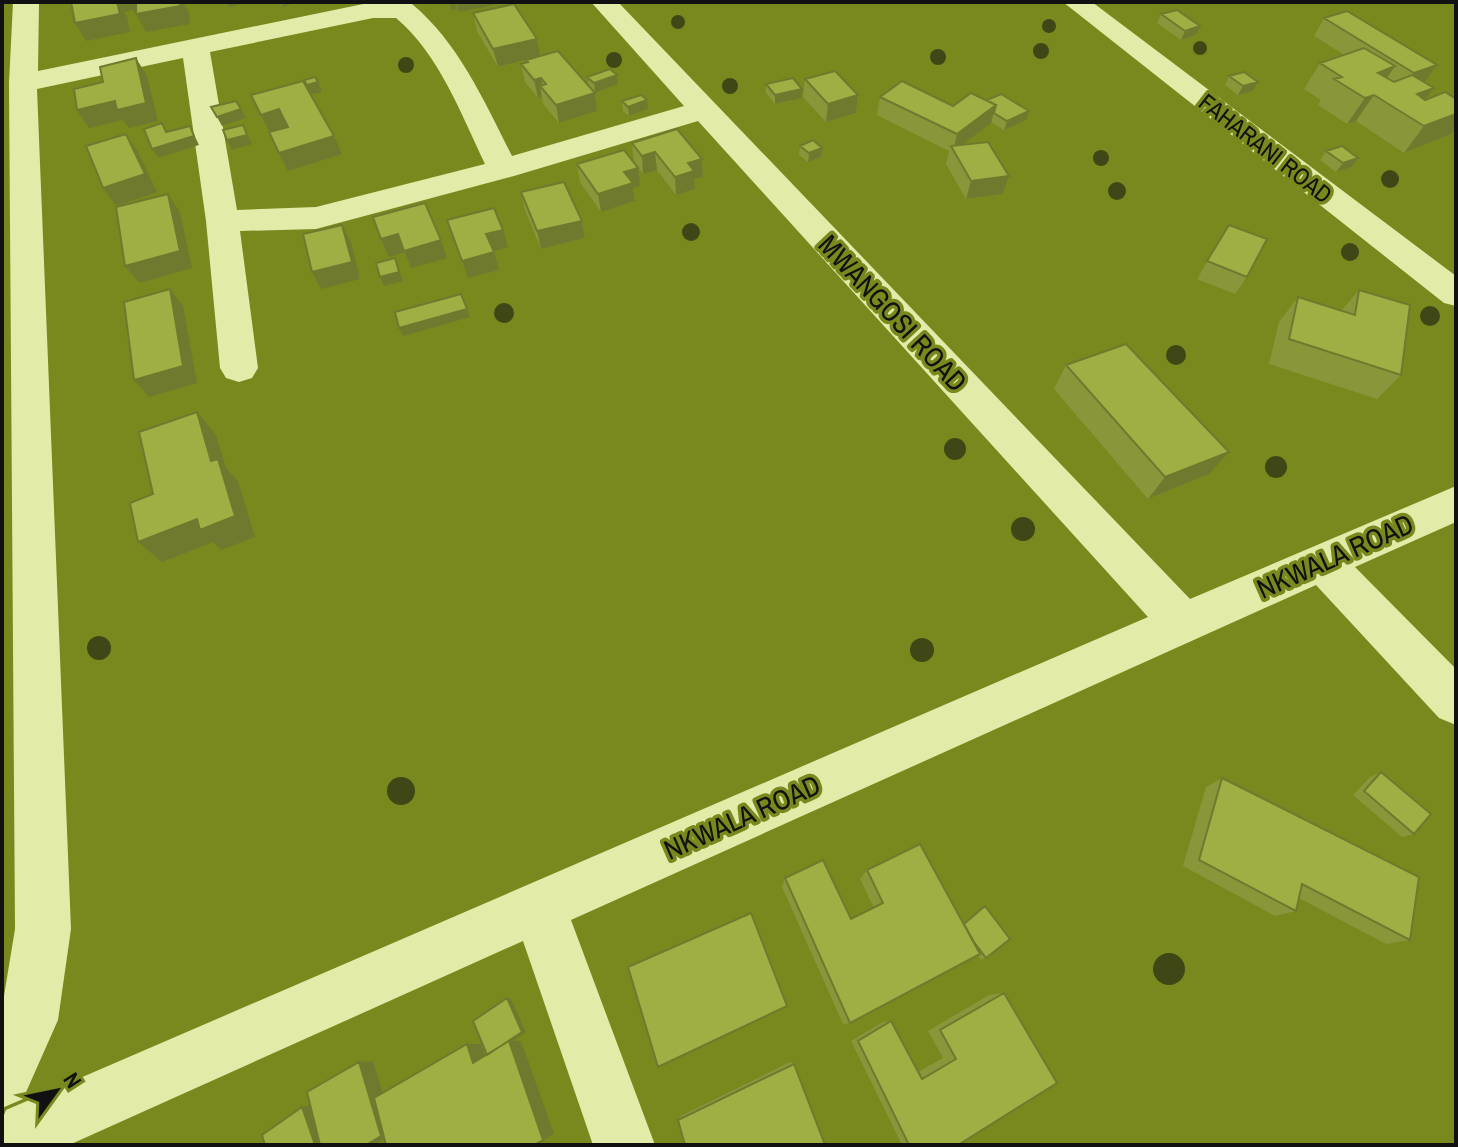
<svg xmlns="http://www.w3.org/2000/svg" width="1458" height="1147" viewBox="0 0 1458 1147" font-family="'Archivo Narrow',sans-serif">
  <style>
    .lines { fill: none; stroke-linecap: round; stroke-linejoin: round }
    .minor { fill: #e3eba9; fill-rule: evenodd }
    .tree { fill: #404717 }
    .wall { fill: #8a963a }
    .shaded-wall { fill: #707a2f }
    .building { fill: #a0af43; stroke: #707a2f; stroke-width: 2 }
    .labels { text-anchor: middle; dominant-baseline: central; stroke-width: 7; stroke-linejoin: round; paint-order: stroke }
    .far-street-label { font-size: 24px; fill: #111; stroke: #79891e }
    .street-label { font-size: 28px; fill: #111; stroke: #79891e }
  </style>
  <rect width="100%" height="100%" fill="#79891e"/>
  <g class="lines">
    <path class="minor" d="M13 2H39L38 71 373 2 412 4C459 43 485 103 512 156L684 106 591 2H618L1190 599 1456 486V522L1355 567 1456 669V725L1439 718 1316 585 571 920 655 1145H593L523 941 69 1145H3L2 1120 6 1110 1148 617 698 121 514 176 316 229 240 231 258 368 252 378 239 382 226 378 220 368 206 221 183 58 37 89 71 929 58 1020 23 1099 2 1108V1008L15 929 9 83ZM373 18H396C439 54 461 114 485 164L316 207 237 210 210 52Z
      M1063 2H1092L1456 276V306L1444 303Z"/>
  </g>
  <g class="tree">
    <circle cx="678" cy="22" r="7"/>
    <circle cx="1049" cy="26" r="7"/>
    <circle cx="1200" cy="48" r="7"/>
    <circle cx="1041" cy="51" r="8"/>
    <circle cx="938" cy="57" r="8"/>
    <circle cx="614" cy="60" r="8"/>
    <circle cx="406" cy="65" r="8"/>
    <circle cx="730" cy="86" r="8"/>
    <circle cx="1101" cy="158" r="8"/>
    <circle cx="1390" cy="179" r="9"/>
    <circle cx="1117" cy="191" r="9"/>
    <circle cx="691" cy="232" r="9"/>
    <circle cx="1350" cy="252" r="9"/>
    <circle cx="504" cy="313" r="10"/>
    <circle cx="1430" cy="316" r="10"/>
    <circle cx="1176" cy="355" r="10"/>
    <circle cx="955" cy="449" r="11"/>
    <circle cx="1276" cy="467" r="11"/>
    <circle cx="1023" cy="529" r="12"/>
    <circle cx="99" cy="648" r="12"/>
    <circle cx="922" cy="650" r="12"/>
    <circle cx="401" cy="791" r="14"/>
    <circle cx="1169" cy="969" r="16"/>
  </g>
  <path class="wall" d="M473 13 589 86 587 77 618 84 595 93 597 111 559 123 543 104 542 97 538 98 525 82 521 64 527 63 526 60 533 58 498 67 477 31Z
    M1161 14 1196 35 1181 40 1157 23Z
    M1324 18 1437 65 1424 83 1425 99 1451 134 1404 153 1356 121 1347 124 1318 105 1321 100 1304 89 1320 63 1343 54 1314 36Z
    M1229 76 1258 82 1253 91 1238 95 1225 85Z
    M805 79 858 95 856 113 826 122 803 97Z
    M766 84 802 98 775 104 766 93Z
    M971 93 1026 120 1004 130 991 122 962 145 1009 176 1003 194 966 199 946 164 949 151 877 115 880 97 953 106Z
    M622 101 648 109 629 116 623 111Z
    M632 143 702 159 703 177 694 179 695 189 676 195 657 170 643 174 634 161Z
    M800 146 821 157 808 162 799 155Z
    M1326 151 1358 158 1352 167 1336 172 1320 160Z
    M577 164 640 186 633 188 635 201 601 212 580 182Z
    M521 192 582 221 585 238 541 249 525 210Z
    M1229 225 1247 277 1235 294 1197 279Z
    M1359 290 1401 375 1377 399 1269 364 1279 322 1298 297 1341 311Z
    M1066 365 1209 474 1148 499 1054 389Z
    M1381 772 1414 834 1402 837 1353 795 1370 777Z
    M1222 778 1410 940 1386 944 1299 898 1296 911 1275 916 1183 866 1206 787Z
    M867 870 963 923 985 906 986 958 981 960 978 956 850 1023 843 1024 782 887 785 878 851 919 874 908 860 879Z
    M1004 993 958 1145H902L851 1041 883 1022 891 1021 918 1072 943 1058 928 1031 989 995Z
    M790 1062 794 1064 678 1120 681 1116Z"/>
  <path class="shaded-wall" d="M117 2H146L149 9 134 12 133 10 124 12 127 16 130 32 86 41 75 23Z
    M176 2H183L189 13 190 24 146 32 136 14Z
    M227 2H250L229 7Z
    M281 2H297L283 7Z
    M449 2H455L457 9 451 10Z
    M456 2H493L494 5 459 12Z
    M1200 26 1196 35 1181 40 1185 31Z
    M537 39 540 56 498 67 493 49Z
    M136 58 147 76 158 121 129 128 123 120 89 128 77 110Z
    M1437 65 1424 83 1402 91 1414 73Z
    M1395 66 1377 93 1378 73Z
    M617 75 618 84 595 93 594 83Z
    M541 78 544 91 540 86 542 97 538 98 534 80Z
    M318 82 322 92 311 94 307 85Z
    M1258 82 1253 91 1238 95 1243 86Z
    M1434 88 1414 114 1417 94Z
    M802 89V98L775 104V95Z
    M595 93 597 111 559 123 556 105Z
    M858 95 856 113 826 122 828 104Z
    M1374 95 1356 121 1347 124 1365 98Z
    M647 100 648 109 629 116 628 107Z
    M996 105 991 123 953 152 957 134Z
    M241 109 246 118 222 126 217 117Z
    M279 109 288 127 270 133 261 115Z
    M1029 111 1026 120 1004 130 1007 121Z
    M1456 114V128L1451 134 1404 153 1424 126Z
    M243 125 252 144 232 150 227 140Z
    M190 126 199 145 158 158 152 149Z
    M126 134 138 152 157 192 116 206 103 188Z
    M334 136 342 154 288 171 279 153Z
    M822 148 821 157 808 162 809 153Z
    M655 152 657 170 643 174 642 156Z
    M1358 158 1352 167 1336 172 1343 163Z
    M702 159 703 177 694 179 695 189 676 195 675 177 688 163Z
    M638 168 640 186 633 188 635 201 601 212 598 194 624 172Z
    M1009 176 1003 194 966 199 971 181Z
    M168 194 180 212 192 268 139 283 125 266Z
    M582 221 585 238 541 249 537 231Z
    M342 225 351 242 360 279 321 289 312 272Z
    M503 230 508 247 491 252 486 234Z
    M398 234 441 240 447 258 411 268 405 252 389 257 381 239Z
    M494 252 499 270 468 278 462 261Z
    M395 258 403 281 384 286 380 277Z
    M170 289 183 306 197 383 149 397 134 380Z
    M467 309 470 317 403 336 399 328Z
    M197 412 216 435 226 468 238 481 255 537 221 550 213 542 162 562 138 542 211 461Z
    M1229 452 1209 474 1148 499 1165 477Z
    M507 998 511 999 526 1032 513 1041H521L554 1134 536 1145H534L510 1044Z
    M467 1044H481L487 1061 473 1063Z
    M373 1061 395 1132 374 1145H366L359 1062Z
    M319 1104 333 1145H315L302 1107Z"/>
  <path class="building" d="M71 2H117L120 14 75 23Z
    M136 2H180V6L136 14Z
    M514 4 537 39 493 49 473 13Z
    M1177 10 1200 26 1185 31 1161 14Z
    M1347 11 1437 65 1414 73 1324 18Z
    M1364 48 1395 66 1378 73 1394 82 1412 75 1434 88 1417 94 1425 100 1445 92 1456 99V114L1424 126 1374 95 1365 98 1334 79 1342 77 1320 63Z
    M558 51 595 93 556 105 540 86 546 84 541 78 534 80 521 64 528 62 526 60Z
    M136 58 146 103 117 110 115 101 77 110 74 89 103 82 100 67Z
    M610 69 617 75 594 83 587 77Z
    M835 71 858 95 828 104 805 79Z
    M1244 72 1258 82 1243 86 1229 76Z
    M315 77 318 82 307 85 304 80Z
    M793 78 802 89 775 95 766 84Z
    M303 81 334 136 279 153 269 132 288 127 279 109 261 115 251 95Z
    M902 81 953 106 971 93 996 105 957 134 880 97Z
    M1001 94 1029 111 1007 121 994 113 996 105 987 100Z
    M641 95 647 100 628 107 622 101Z
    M236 101 241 109 217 117 211 107Z
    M162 123 166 132 190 126 194 136 152 149 144 129Z
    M243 125 247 135 227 140 223 130Z
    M677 129 702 159 688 163 694 171 675 177 655 152 642 156 632 143Z
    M126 134 145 174 103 188 86 146Z
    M813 140 822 148 809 153 800 146Z
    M988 142 1009 176 971 181 951 146Z
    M1342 146 1358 158 1343 163 1326 151Z
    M624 150 638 168 624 172 633 183 598 194 577 164Z
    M564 182 582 221 537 231 521 192Z
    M168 194 180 251 125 266 116 207Z
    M425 203 441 240 404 251 398 234 381 239 373 217Z
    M494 208 503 230 486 234 494 252 462 261 447 220Z
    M342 225 352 262 312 272 303 234Z
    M1229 225 1267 239 1247 277 1207 261Z
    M395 258 399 272 380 277 376 263Z
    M170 289 183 366 134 380 124 302Z
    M1359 290 1410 305 1401 375 1289 339 1298 297 1355 315Z
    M461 294 467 309 399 328 395 312Z
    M1126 344 1229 452 1165 477 1066 365Z
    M197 412 211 461 218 459 235 516 200 530 197 519 138 542 130 503 153 494 139 432Z
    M1381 772 1431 814 1414 834 1364 791Z
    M1222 778 1419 877 1410 940 1302 884 1296 911 1199 860Z
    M920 844 980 954 850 1023 785 878 823 860 851 919 883 903 867 870Z
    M985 906 1010 939 986 958 974 942 964 924Z
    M751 913 787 1006 658 1067 628 967Z
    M1004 993 1057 1083 958 1145H909L858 1041 891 1021 922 1079 956 1059 940 1030Z
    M507 998 522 1032 487 1055 473 1021Z
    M509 1041 543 1140 534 1145H386L374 1098 467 1044 473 1063Z
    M359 1062 381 1136 366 1145H320L307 1092Z
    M794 1064 825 1145H685L678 1120Z
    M302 1107 315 1145H265L262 1135Z"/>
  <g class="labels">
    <g class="far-street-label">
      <text transform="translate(1266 148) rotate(38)">FAHARANI ROAD</text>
    </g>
    <g class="street-label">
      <text transform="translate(893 313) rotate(47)">MWANGOSI ROAD</text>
      <text transform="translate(1335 556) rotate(-24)">NKWALA ROAD</text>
      <text transform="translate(742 817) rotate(-24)">NKWALA ROAD</text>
    </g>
  </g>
  <rect width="1458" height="1147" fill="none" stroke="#111111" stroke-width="8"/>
  <g transform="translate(56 1091) rotate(57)" stroke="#79891e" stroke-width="6" paint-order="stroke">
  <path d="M0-6L14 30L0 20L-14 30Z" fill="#111111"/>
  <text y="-12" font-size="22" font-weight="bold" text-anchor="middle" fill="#111111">N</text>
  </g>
</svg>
